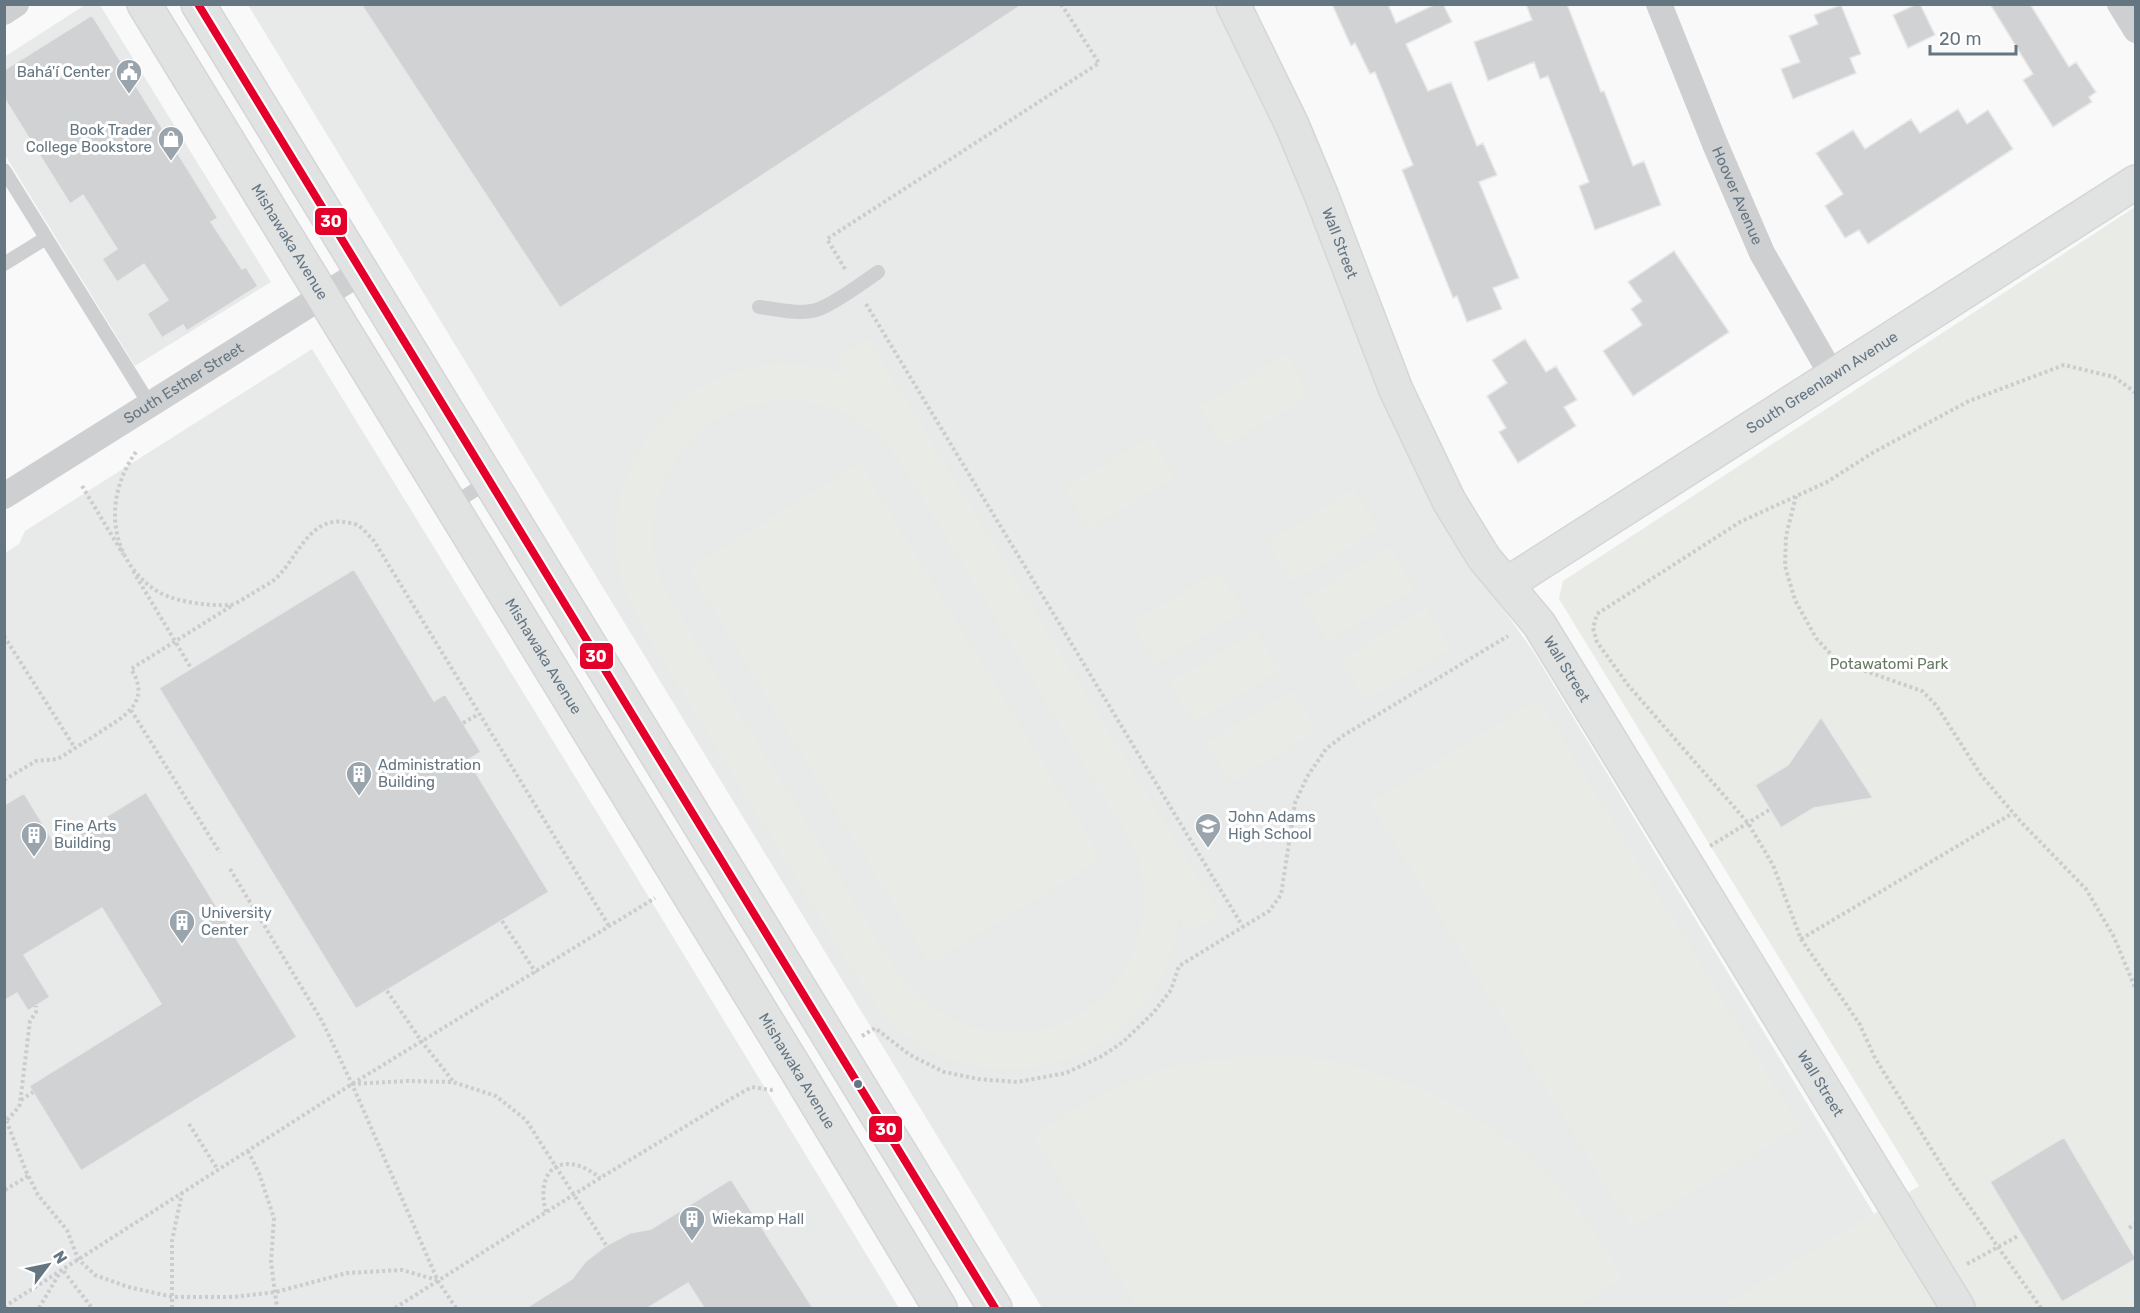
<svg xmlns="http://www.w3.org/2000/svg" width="2140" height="1313" viewBox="0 0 2140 1313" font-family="Rubik,sans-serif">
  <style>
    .built { fill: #e8e9e9 }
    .green { fill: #e8ebe6; fill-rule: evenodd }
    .building { fill: #d0d2d3; stroke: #e8e8e8; stroke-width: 1.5 }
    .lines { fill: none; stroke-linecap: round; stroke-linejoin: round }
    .secondary-casing { stroke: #d5d6d7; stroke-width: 36 }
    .path { stroke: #cbcccd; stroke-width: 4; stroke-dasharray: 3 3; stroke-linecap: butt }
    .lane { stroke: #cecfd0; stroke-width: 14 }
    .street { stroke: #cecfd0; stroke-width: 26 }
    .secondary { stroke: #e1e2e2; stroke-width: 33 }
    .bus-1-casing { stroke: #fff; stroke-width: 12 }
    .bus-1 { stroke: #e4002b; stroke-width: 8 }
    .bus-dot { fill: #657683; stroke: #fff; stroke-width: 2 }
    .labels { text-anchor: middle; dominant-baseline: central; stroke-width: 6; stroke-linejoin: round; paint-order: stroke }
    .poi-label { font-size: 15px; fill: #657683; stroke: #fff; text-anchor: start }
    .street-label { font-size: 15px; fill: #657683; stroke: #fff }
    .park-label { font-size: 15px; fill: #687a64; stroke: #fff }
    .line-badge { stroke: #fff; stroke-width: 2 }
    .badge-label { font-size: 16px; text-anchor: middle; font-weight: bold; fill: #fff }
  </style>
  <rect width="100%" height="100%" fill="#f9f9f9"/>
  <path class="built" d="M85 5H100L271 282 135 366 5 155 4 57Z
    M248 5H1218L1284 142 1469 561 1533 651 1874 1214 1722 1308H1042Z
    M312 349 614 840 899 1308H5V553L19 544 25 531Z"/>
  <path class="green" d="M2135 207V1308H1722L1919 1186 1559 599 1563 581Z
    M868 338 1221 915 1190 934 1180 919C1175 943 1169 967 1156 988 1107 1066 1000 1095 920 1045 896 1030 879 1011 863 988L641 625C632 607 623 589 619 570 599 479 662 386 752 367 785 360 815 367 847 373L837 358ZM782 400C834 402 870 420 901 463L1134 847C1186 1005 994 1104 896 970L674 605C667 592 660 578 656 563 643 501 677 432 737 409 752 404 767 402 782 400Z
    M1286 354 1311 395 1224 447 1199 407Z
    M1151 436 1176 477 1089 529 1064 488Z
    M860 463 1102 859 930 964 688 569Z
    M1354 489 1379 529 1293 582 1267 542Z
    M1390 547 1415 589 1328 641 1303 599Z
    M1219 570 1244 611 1157 664 1132 623Z
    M1426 608 1451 649 1365 701 1340 660Z
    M1256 630 1280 671 1194 723 1169 683Z
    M1292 690 1317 730 1231 783 1207 743Z
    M1538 699 1800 1126 1632 1229 1370 803Z
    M1244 1056C1265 1056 1288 1054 1308 1057 1396 1070 1483 1109 1546 1172 1577 1203 1600 1241 1623 1278L1575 1308H1138L1033 1135C1080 1105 1129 1077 1184 1064 1204 1060 1225 1059 1244 1056Z"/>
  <path class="building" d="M361 4H1023L560 308Z
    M1332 4H1388L1396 23 1436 4H1443L1452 22 1406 44 1428 91 1451 82 1477 146 1483 143 1497 175 1479 182 1519 278 1493 288 1502 309 1467 322 1457 296 1453 298 1402 170 1413 165 1375 72 1370 74 1355 43 1351 46Z
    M1526 4H1567L1601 92 1604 91 1633 166 1644 161 1661 205 1595 230 1579 186 1589 182 1548 76 1540 79 1534 62 1488 81 1474 42 1532 20Z
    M1917 4H1920L1935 35 1908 48 1893 15Z
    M1990 4H2030L2069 67 2076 62 2096 92 2089 97 2092 102 2053 127 2023 80 2033 74Z
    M1841 5 1861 54 1850 58 1856 73 1793 99 1781 69 1800 62 1789 36 1818 24 1814 15Z
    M92 15 218 218 211 222 242 269 246 267 258 286 187 331 183 325 162 338 147 314 168 300 144 264 117 282 102 259 117 249 83 195 70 204 4 98V70Z
    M1958 109 1967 124 1988 110 2013 149 1868 244 1859 230 1845 238 1825 206 1843 194 1816 153 1853 130 1865 149 1911 119 1920 133Z
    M1674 251 1729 332 1633 396 1603 351 1642 325 1631 309 1642 301 1628 282Z
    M1525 339 1546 372 1556 366 1577 400 1564 407 1576 426 1518 463 1499 432 1506 428 1487 396 1507 383 1492 360Z
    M354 569 434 701 445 694 481 752 468 760 549 892 356 1009 159 688Z
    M1821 717 1873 798 1814 808 1781 828 1755 785 1788 765Z
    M146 792 297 1037 81 1171 29 1086 161 1004 102 908 24 955 50 997 28 1011 17 993 4 1001V805L24 793 57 847Z
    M2064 1137 2136 1259 2062 1302 1990 1182Z
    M731 1179 813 1308H704L688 1283 648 1308H526L572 1279 585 1262 607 1245 630 1233 651 1229Z"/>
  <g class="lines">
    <g class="secondary-casing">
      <g id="secondary">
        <path id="s3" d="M144 4 799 1074 940 1308"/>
        <path d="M198 4 995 1308"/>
        <path id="s4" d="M1233 4 1292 125 1322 197 1396 390 1449 501 1484 558 1539 624 1958 1308"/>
        <path id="s5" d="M1507 584 2136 182"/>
      </g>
    </g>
    <path class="path" d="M845 269 827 239 1099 63 1061 4
      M866 304 1243 927
      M136 452C105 495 107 553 151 587 170 602 206 606 230 605 237 604 244 598 250 595 260 588 273 583 280 574 298 555 311 517 344 522 348 523 354 523 357 525 363 528 369 536 374 541L609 926
      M82 486 123 554
      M1796 496 1786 536 1785 566 1795 600 1816 638 1837 661 1922 691 1936 705 1981 775 2021 822 2086 889 2114 937 2136 990
      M133 571 191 668
      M4 636 75 748
      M131 710 220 853
      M463 723 479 714
      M4 780 36 761 57 759 63 756C76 747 90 739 103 730 127 715 151 700 131 669L233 605
      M1710 846 1769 810
      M230 869 322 1021 352 1084 438 1281 456 1308
      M502 921 536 973
      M1801 939 2013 813
      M387 991 422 1042 453 1081
      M862 1036 875 1028 910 1055 944 1072 978 1079 1017 1082 1066 1073 1102 1056 1123 1042 1154 1012 1171 990 1179 966 1269 911 1281 895 1295 803 1307 777 1326 749 1344 735 1508 636
      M352 1084 407 1081 453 1082 496 1096 526 1120 606 1245
      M21 1100 33 1092
      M4 1115 26 1171 38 1195 67 1230 78 1259 95 1275 128 1287 173 1297H233L276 1292 347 1273 402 1270 437 1280
      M7 1120 19 1107 20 1103 30 1021 36 1012V1006
      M189 1124 218 1170
      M248 1151 259 1173 274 1218 271 1262 277 1308
      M5 1190 28 1176
      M546 1212C534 1167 565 1149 600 1178
      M2129 1228 2136 1224
      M1967 1264 2018 1236
      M4 1307 352 1084 655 898
      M39 1308 62 1269 92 1308
      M172 1308V1241L182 1193
      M395 1308 600 1178 734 1097 752 1087 771 1090 774 1089
      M2041 1308 1950 1179 1875 1058 1859 1023 1801 939 1773 865 1748 823 1628 685 1597 642 1593 628 1597 614 1740 522 1827 482 1874 452 1969 401 2064 365 2114 377 2136 393"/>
    <path class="lane" d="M4 170 150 405
      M4 264 46 238
      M759 307C777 309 798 315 816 310 831 306 864 282 878 272
      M450 506 489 481"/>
    <g class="street">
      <path id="s1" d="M1659 4 1715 144 1762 253 1833 377"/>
      <path d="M2120 4 2136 30"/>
      <path d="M4 12 16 4"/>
      <path id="s2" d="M4 496 361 272"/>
    </g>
    <use href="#secondary" class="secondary"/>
    <g class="bus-1-casing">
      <path id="bus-1" d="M198 4 995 1308"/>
    </g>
    <use href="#bus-1" class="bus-1"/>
  </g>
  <defs>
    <g id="civic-pin" transform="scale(1.35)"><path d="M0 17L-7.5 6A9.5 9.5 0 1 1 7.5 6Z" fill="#99a4ac" stroke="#fff"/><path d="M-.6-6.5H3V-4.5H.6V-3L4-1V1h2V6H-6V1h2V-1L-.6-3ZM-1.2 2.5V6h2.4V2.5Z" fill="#fff"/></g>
    <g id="shop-pin" transform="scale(1.35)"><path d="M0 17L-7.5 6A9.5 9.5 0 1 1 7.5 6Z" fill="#99a4ac" stroke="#fff"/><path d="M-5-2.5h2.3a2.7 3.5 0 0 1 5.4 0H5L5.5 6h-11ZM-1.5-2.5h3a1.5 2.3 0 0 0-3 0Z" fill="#fff"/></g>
    <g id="building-pin" transform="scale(1.35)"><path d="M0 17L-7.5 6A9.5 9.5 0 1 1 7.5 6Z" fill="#99a4ac" stroke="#fff"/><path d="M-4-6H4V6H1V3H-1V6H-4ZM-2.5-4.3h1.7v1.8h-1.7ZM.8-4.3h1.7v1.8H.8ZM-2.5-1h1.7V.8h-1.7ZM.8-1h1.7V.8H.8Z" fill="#fff"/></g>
    <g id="school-pin" transform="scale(1.35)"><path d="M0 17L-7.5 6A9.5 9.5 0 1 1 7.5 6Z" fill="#99a4ac" stroke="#fff"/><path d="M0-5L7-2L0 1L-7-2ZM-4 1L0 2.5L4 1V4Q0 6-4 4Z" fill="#fff"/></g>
  </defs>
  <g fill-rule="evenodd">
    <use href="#civic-pin" x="129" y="72"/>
    <use href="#shop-pin" x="171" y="139"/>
    <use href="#building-pin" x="359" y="774"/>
    <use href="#school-pin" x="1208" y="826"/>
    <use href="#building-pin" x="34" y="835"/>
    <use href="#building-pin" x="182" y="922"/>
    <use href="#building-pin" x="692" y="1219"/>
  </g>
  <circle class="bus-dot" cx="858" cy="1084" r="5"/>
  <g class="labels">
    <g class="poi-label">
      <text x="110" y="72" text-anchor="end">Bahá'í Center</text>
      <text x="152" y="130" text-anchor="end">Book Trader<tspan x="152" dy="17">College Bookstore</tspan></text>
      <text x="378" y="765">Administration<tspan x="378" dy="17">Building</tspan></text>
      <text x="1228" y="817">John Adams<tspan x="1228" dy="17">High School</tspan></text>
      <text x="54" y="826">Fine Arts<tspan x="54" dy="17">Building</tspan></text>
      <text x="201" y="913">University<tspan x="201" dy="17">Center</tspan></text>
      <text x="712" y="1219">Wiekamp Hall</text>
    </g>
    <g class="street-label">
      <text stroke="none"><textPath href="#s1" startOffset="207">Hoover Avenue</textPath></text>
      <text stroke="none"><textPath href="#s3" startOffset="279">Mishawaka Avenue</textPath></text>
      <text stroke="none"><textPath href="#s4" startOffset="262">Wall Street</textPath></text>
      <text stroke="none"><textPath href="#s2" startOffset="212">South Esther Street</textPath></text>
      <text stroke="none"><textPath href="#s5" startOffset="374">South Greenlawn Avenue</textPath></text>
      <text stroke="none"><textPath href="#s3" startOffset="765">Mishawaka Avenue</textPath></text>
      <text stroke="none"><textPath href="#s4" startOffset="748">Wall Street</textPath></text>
      <text stroke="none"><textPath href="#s3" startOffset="1251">Mishawaka Avenue</textPath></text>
      <text stroke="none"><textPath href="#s4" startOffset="1234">Wall Street</textPath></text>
    </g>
    <g class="park-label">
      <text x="1889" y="664">Potawatomi Park</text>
    </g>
  </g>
  <g class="line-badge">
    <rect x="314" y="207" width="34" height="29" rx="6" fill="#e4002b"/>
    <rect x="579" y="642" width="35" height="28" rx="6" fill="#e4002b"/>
    <rect x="868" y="1115" width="35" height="28" rx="6" fill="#e4002b"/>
  </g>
  <g class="badge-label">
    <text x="331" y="227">30</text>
    <text x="596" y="662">30</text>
    <text x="886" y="1135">30</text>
  </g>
  <rect width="2140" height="1313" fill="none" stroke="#657683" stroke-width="12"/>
  <g transform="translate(48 1265) rotate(58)" stroke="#ffffff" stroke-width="4.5" paint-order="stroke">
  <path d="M0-4.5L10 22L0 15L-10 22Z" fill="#657683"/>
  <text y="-9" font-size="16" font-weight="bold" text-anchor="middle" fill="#657683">N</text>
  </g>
  <path d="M1930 45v9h86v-9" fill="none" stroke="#657683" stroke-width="3"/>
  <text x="1939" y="45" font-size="18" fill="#657683" stroke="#ffffff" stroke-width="4.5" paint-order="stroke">20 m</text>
</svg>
